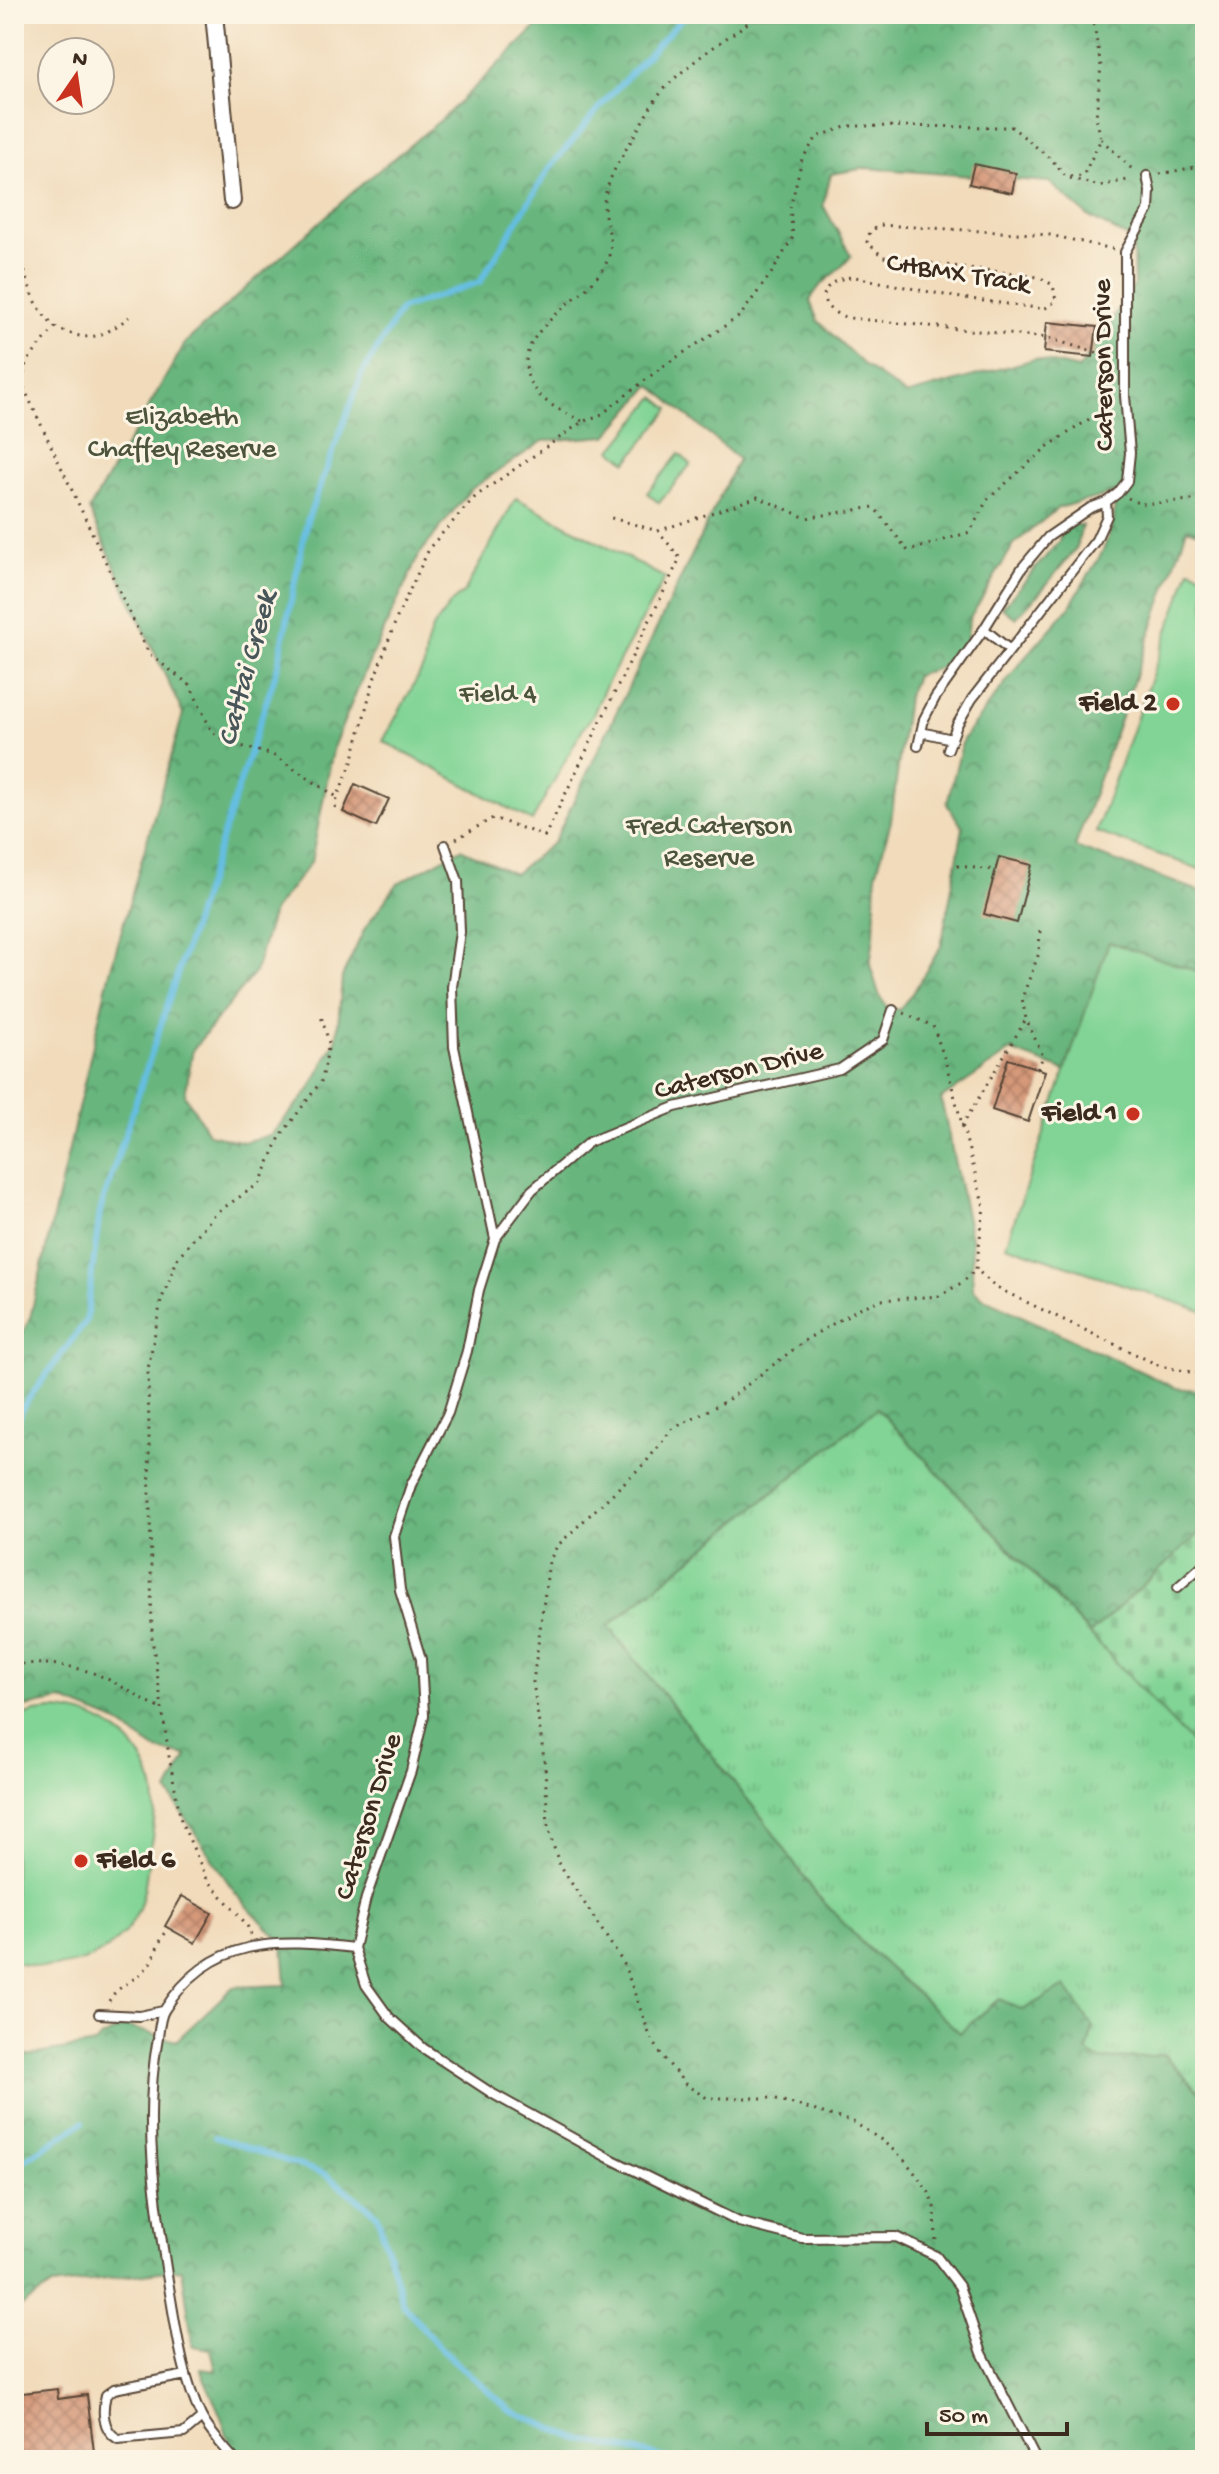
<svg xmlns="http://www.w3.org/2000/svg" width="1219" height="2474" viewBox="0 0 1219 2474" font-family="'Gochi Hand',sans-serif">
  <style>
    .grass { fill: url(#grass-tufts); stroke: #5e7f5a; stroke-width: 2 }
    .forest { fill: url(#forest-crowns); stroke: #52704e; stroke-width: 2; fill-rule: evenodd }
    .cemetery { fill: url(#cemetery-stones); stroke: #5e7f5a; stroke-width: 2 }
    .pitch { fill: #81d495; stroke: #5e7f5a; stroke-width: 2 }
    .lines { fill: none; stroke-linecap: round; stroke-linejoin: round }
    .stream { stroke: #65bee2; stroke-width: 6 }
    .building { fill: url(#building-cross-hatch) }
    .service-casing { stroke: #564536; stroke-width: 12 }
    .minor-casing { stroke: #564536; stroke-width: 20 }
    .path { stroke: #564536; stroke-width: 3; stroke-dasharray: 2 6; stroke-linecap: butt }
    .service { stroke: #fff; stroke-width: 8 }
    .minor { stroke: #fff; stroke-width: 16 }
    .poi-dot { fill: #c8321e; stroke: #fcf5e5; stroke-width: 3 }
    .labels { text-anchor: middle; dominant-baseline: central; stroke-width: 6; stroke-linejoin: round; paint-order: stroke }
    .street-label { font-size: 28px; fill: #3b2a1e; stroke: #fcf5e5 }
    .park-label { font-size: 28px; fill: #4c543c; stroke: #fcf5e5 }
    .poi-label { font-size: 28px; font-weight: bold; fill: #3b2a1e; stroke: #fcf5e5; text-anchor: end }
    .water-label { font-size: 30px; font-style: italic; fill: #485659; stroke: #fcf5e5 }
  </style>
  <defs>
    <pattern id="grass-tufts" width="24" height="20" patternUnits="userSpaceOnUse" patternTransform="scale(2)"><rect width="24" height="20" fill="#81d495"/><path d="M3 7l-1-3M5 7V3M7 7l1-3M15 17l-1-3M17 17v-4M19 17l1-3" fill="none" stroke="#70b680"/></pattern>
    <pattern id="forest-crowns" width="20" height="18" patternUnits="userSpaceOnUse" patternTransform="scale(2)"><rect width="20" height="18" fill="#68b67e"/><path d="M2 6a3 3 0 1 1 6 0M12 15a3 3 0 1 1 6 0" fill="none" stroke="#579467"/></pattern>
    <pattern id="cemetery-stones" width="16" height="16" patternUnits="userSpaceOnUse" patternTransform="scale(2)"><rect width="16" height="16" fill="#81d495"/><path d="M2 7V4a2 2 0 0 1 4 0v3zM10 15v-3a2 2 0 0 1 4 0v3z" fill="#70b680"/></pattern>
    <pattern id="building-cross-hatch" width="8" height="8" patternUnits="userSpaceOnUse" patternTransform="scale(2)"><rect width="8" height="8" fill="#d6997a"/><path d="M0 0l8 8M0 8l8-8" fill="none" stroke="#af7d63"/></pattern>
  </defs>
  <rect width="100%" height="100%" fill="#fcf5e5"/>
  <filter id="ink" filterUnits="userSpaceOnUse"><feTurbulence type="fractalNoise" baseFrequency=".0125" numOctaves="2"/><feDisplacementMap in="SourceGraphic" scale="16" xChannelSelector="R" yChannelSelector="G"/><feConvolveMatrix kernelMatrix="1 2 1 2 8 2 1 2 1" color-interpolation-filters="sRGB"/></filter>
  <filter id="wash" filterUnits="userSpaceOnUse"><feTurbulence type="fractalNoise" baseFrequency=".006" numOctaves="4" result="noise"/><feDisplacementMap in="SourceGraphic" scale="32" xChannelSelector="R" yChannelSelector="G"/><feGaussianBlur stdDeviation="1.8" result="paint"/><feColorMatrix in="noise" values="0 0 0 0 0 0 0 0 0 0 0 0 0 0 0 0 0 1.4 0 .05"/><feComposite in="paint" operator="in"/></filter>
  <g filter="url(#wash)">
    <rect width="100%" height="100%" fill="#f1dbbb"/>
    <path class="grass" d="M877 1408 1205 1757V2098L1164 2055 1099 2060 1022 2010 999 1999 960 2033 863 1944 816 1894 764 1820 608 1626Z"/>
    <path class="forest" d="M550 14H1205V535L1187 529 1075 847 1205 893V974L1109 942 1065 1071 1011 1051 941 1099 971 1238 973 1289 983 1298 1176 1388 1205 1391V1528L1090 1634 877 1408 608 1626 764 1820 816 1894 863 1944 960 2033 999 1999 1022 2010 1065 1986 1093 2027 1087 2052 1100 2060 1164 2055 1205 2098V2460H260L231 2447 220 2414 200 2369 216 2371 211 2349 193 2346 182 2269 52 2286 19 2308 14 2304V2055H32L95 2044 101 2038 125 2026 176 2041 233 1987 286 1985 283 1944 235 1893 168 1792 187 1756 157 1750 116 1722 62 1700 14 1709V1350L30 1318 109 975 183 714 89 510 186 342 362 184 442 119ZM867 168 1049 182 1089 217 1133 240 1134 286 1079 369 1035 359 906 395 864 365 818 321 810 301C818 282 839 273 851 256L823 205 831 174ZM651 385 738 459 554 842 514 874 461 849 398 883 365 928 342 977 337 1038 309 1091 271 1135 243 1142 209 1134 185 1095 193 1049 255 972 273 911 311 862 334 745 366 669 419 555 470 490 543 441 607 436ZM1115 493 1114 520 1103 551 1068 609 1022 661 963 739 947 804 963 828 941 946 916 988 899 1010 887 1007 880 997 870 965 874 936 876 875 891 821 907 698 916 676 941 667 966 647 969 620 1014 544 1058 508Z
      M1063 525H1082L1077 547 1042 590 1016 618 1002 608 1059 541Z"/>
    <path class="cemetery" d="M1205 1528V1745L1198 1750 1090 1634Z"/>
    <path class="pitch" d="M655 397 670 409 627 462 612 450Z
      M679 454 691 464 659 503 647 493Z
      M516 498 665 578 603 691 593 715 582 730 532 821 383 741 424 666 427 644 432 629 451 603 464 592Z
      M1190 569 1205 575V871L1096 832Z
      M1109 942 1205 974V1312L1006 1245Z
      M52 1710C105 1711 151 1746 155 1802 156 1818 152 1835 150 1851 147 1867 146 1884 142 1899 128 1953 64 1980 14 1961V1719L35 1712Z"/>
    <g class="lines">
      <path class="stream" d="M14 1438 22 1408 86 1321 100 1211 278 666 307 521 362 374 401 309 480 282 549 169 605 101 686 14
        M215 2137 325 2174 377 2214 403 2304 441 2349 510 2410 578 2439 676 2460
        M14 2167 83 2122"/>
    </g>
    <g id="blocks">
      <path class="building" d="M974 164 1016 173 1012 193 969 184Z
        M1047 322 1097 327 1093 357 1044 352Z
        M355 784 389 799 376 827 343 812Z
        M999 857 1032 865 1017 923 984 914Z
        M1008 1059 1045 1071 1028 1122 992 1110Z
        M182 1896 212 1913 195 1943 165 1926Z
        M57 2389 58 2399 87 2395 95 2460H14V2394Z"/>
    </g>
  </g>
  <g filter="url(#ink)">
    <use href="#blocks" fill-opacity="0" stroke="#564536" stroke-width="2"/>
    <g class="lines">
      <g class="service-casing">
        <path id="service" d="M984 629 1010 650
          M921 732 952 739
          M918 746 924 719 935 698 984 629 1022 568 1048 537 1090 508 1106 502 1118 493 1127 481 1130 453 1125 396V252L1149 209 1150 191 1147 176
          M948 749 957 725 972 699 1096 540 1107 516 1106 502
          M445 845 458 881 460 932 452 987 454 1047 495 1239
          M893 1010 883 1040 840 1069 675 1107 589 1142 532 1190 495 1239 479 1290 467 1351 448 1413 411 1485 394 1536 400 1590 421 1659 424 1715 411 1771 366 1898 354 1948 366 1985 389 2017 423 2048 493 2094 607 2157 739 2222 802 2238 896 2237 936 2256 959 2286 982 2353 1036 2460
          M1178 1587 1205 1563
          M99 2014 139 2016 163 2011
          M186 2375 114 2389 106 2395C102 2410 102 2430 118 2439L184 2433 202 2418
          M235 2460C224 2447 209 2432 201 2416 183 2378 177 2334 170 2293 156 2208 142 2123 158 2038 159 2029 160 2016 165 2009 211 1936 278 1939 354 1948"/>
      </g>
      <g class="minor-casing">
        <path id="minor" d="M214 14 232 201"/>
      </g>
      <path class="path" d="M1101 139 1135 172
        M1160 174 1205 165
        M1070 178 1099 186 1132 179
        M14 241C27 271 29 304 55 327L26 363 22 384 149 654 190 685 212 732 230 743 273 755 337 797
        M1113 249 1050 235 880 225 870 232 867 242 883 257 1039 277 1053 285 1056 301 1044 309 955 297 855 277C818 278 812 309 849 318L1048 338 1113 358
        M55 327C87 343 101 339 129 317
        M582 421C557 409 527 396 526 365 525 325 585 299 604 267 621 239 599 221 605 196 610 175 620 159 631 141 640 126 649 108 660 94 687 62 727 39 760 14
        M1128 498 1140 504 1205 499
        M658 531 758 497 806 518 874 507 908 551 970 532 987 500 1047 447 1112 404
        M335 808 337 797 352 762 373 682 398 615 430 547 476 496 582 422 602 414 662 367 740 316 773 271 793 237 790 209 802 159 817 137 848 126 1012 127 1052 160 1066 177 1083 176 1101 139 1096 117 1101 66 1092 14
        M14 813 17 849 14 873
        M456 839 493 818 545 836 680 558 658 531 608 517
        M957 866 995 870
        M904 1013 933 1026 945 1060 984 1207 976 1269 995 1287 1160 1366 1205 1375
        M1038 1069 1043 1056 1026 1019 1022 998 1039 953 1040 930
        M962 1126 1026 1019
        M14 1664C55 1662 88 1666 124 1688 140 1697 145 1703 163 1709
        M251 1935 247 1925 207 1879 181 1821 169 1756 152 1638 148 1369 161 1301 178 1257 216 1213 260 1183 280 1137 322 1080 329 1043 321 1016
        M109 2001C117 1985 135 1982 147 1967 157 1955 157 1941 169 1929
        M936 2240 935 2210 928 2190 903 2158 880 2139 853 2122 773 2098H707L686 2085 663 2057 650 2036 624 1964 559 1864 548 1828 545 1766 533 1682 549 1562 557 1546 646 1462 672 1429 726 1401 807 1339 860 1308 880 1300 939 1296 963 1282 976 1269"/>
      <use href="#service" class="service"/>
      <use href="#minor" class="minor"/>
    </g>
  </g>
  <g class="poi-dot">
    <circle cx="1173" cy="704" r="8"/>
    <circle cx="1133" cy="1114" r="8"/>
    <circle cx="81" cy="1861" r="8"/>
  </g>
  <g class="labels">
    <g class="street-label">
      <text transform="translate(958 275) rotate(9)">CHBMX Track</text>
      <text transform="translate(1105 365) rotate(-91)">Caterson Drive</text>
      <text transform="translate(739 1072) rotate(-14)">Caterson Drive</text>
      <text transform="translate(370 1817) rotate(-73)">Caterson Drive</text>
    </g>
    <g class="park-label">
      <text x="182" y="418">Elizabeth<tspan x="182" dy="32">Chaffey Reserve</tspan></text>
      <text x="498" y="695">Field 4</text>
      <text x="709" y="827">Fred Caterson<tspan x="709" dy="32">Reserve</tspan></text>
    </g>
    <g class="poi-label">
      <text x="1157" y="704">Field 2</text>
      <text x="1117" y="1114">Field 1</text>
      <text x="97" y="1861" text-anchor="start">Field 6</text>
    </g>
    <g class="water-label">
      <text transform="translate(249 669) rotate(-75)">Cattai Creek</text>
    </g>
  </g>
  <rect width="1219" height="2474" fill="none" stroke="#fcf5e5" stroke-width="48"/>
  <g transform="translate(76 76) rotate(13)"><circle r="38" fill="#fcf5e5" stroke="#afa495" stroke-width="2"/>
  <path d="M0-6L14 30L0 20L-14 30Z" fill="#c8321e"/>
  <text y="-12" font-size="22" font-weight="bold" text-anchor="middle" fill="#3b2a1e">N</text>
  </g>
  <path d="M927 2422v12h140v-12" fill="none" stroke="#3b2a1e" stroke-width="4"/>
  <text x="939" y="2422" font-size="24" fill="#3b2a1e" stroke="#fcf5e5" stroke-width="6" paint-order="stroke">50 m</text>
</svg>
